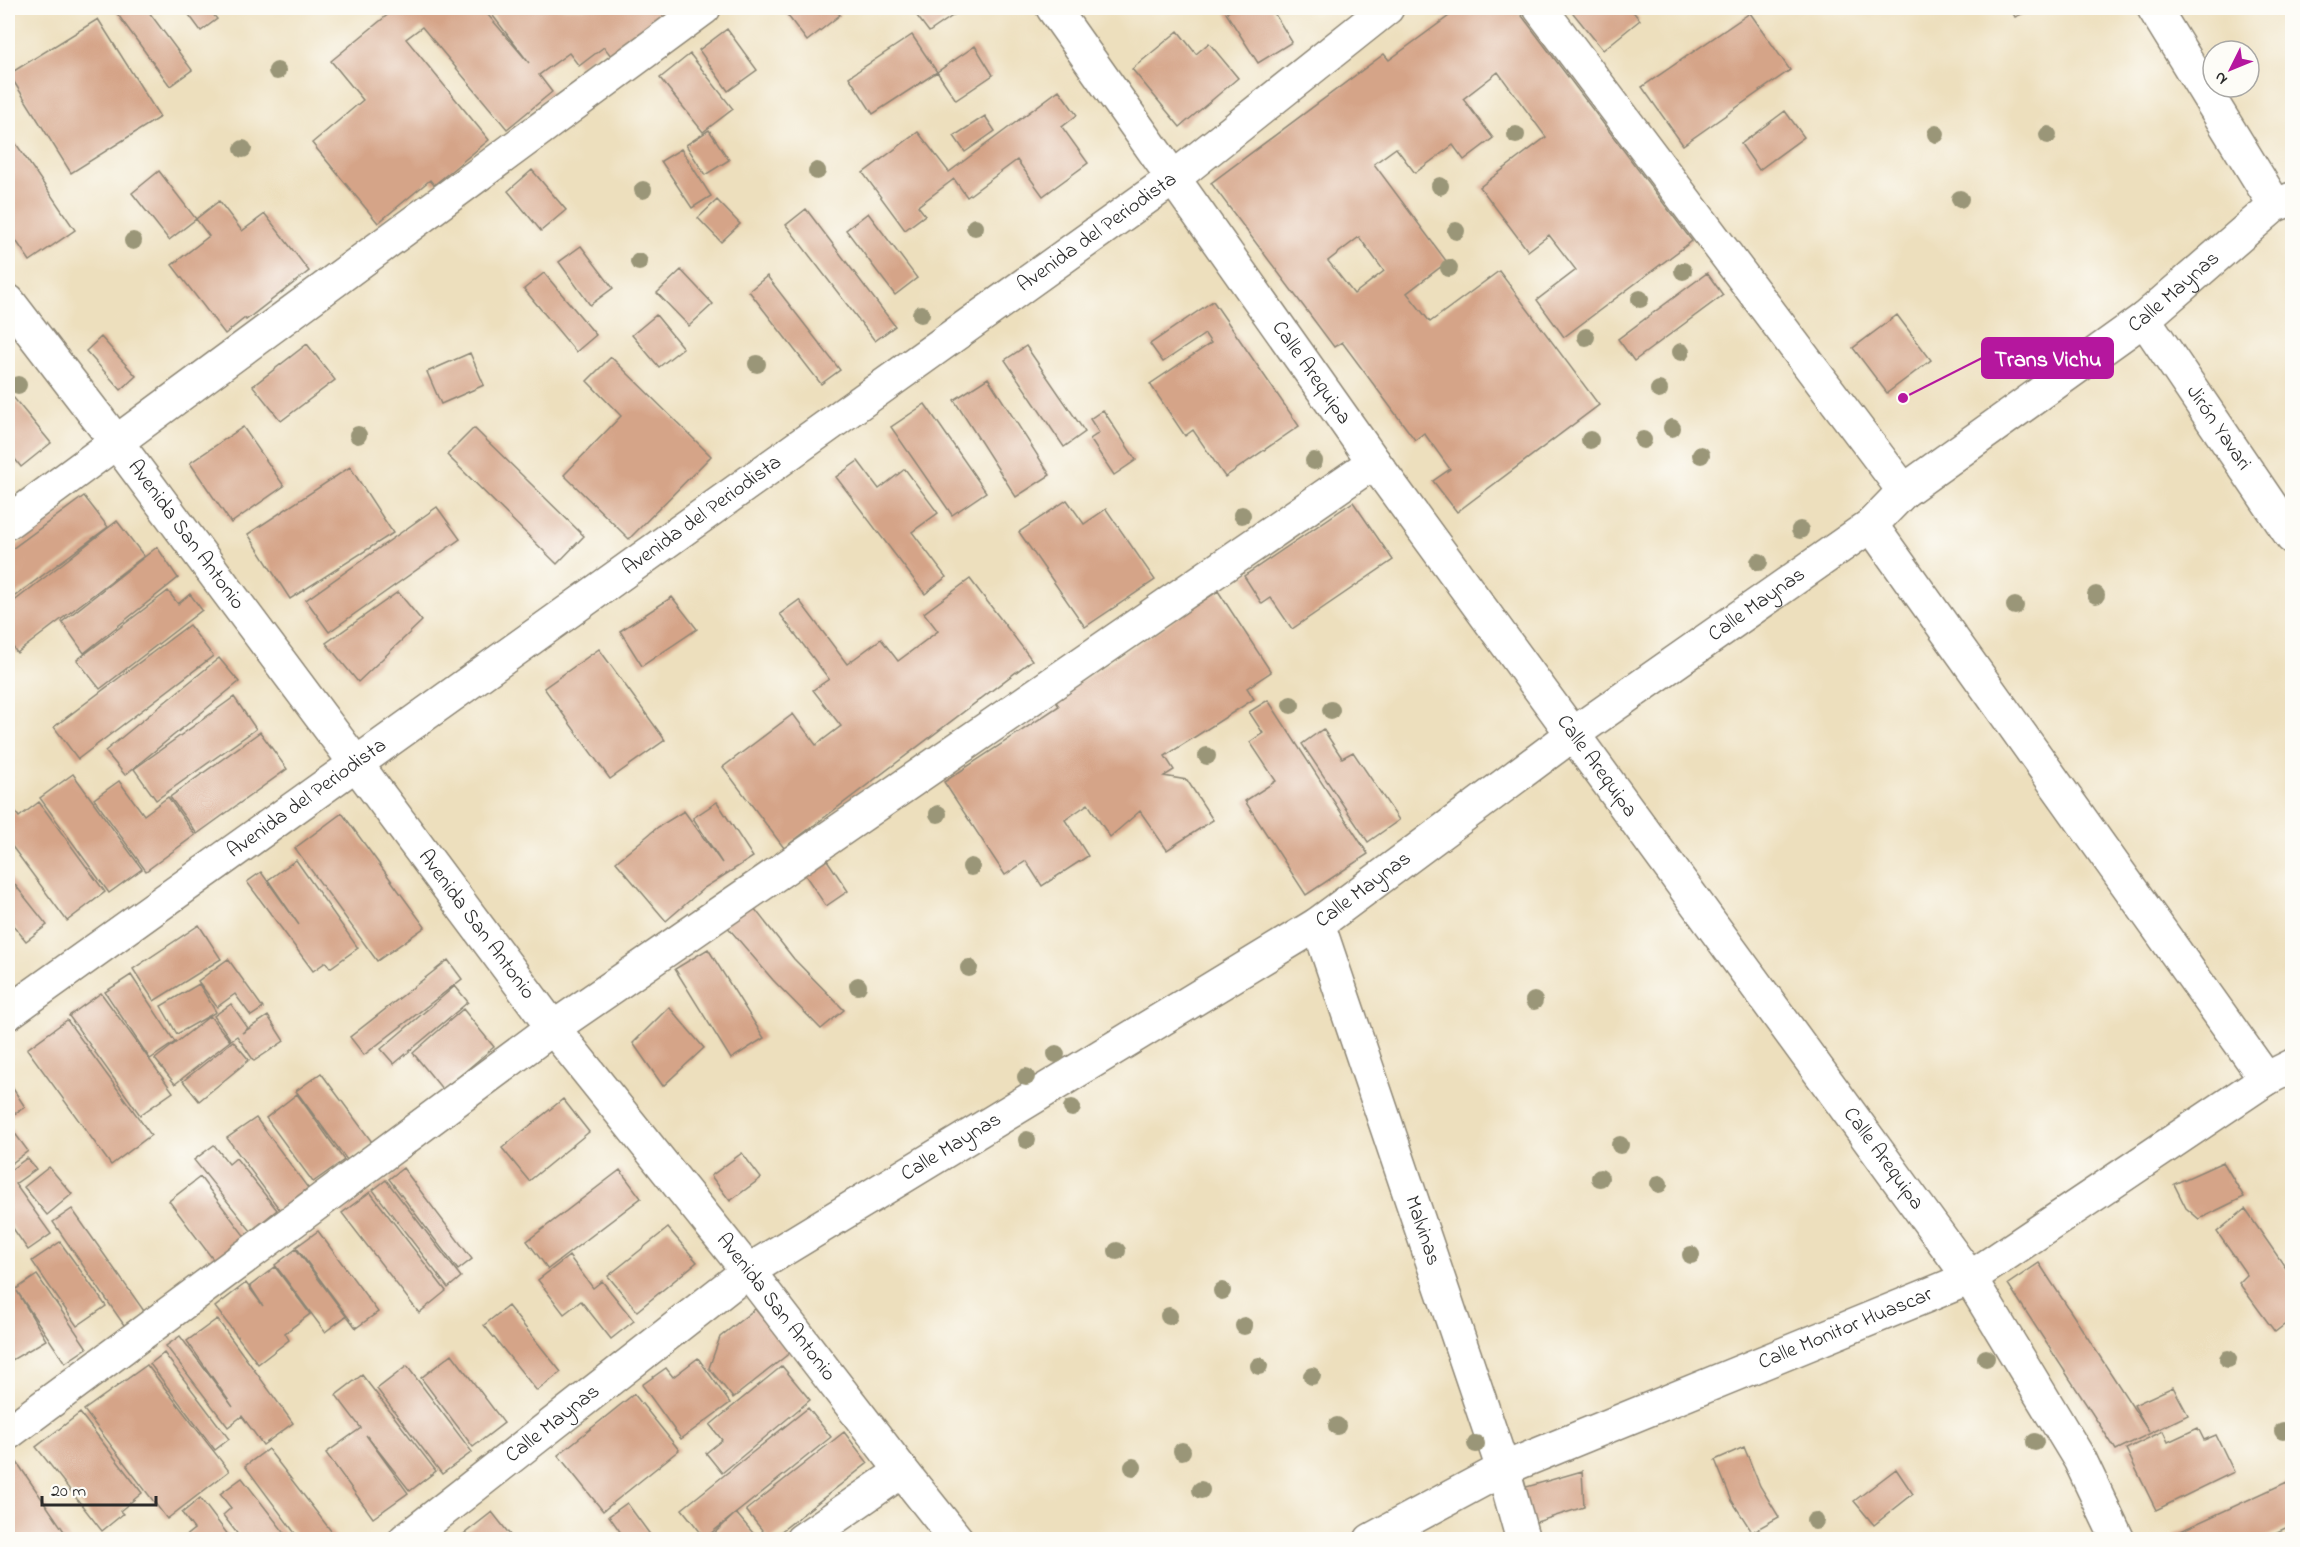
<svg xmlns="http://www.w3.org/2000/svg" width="2300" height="1547" viewBox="0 0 2300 1547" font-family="'Indie Flower',sans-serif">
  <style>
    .building { fill: #d5a488; fill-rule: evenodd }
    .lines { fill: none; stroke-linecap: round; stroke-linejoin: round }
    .minor-casing { stroke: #8c8574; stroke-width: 36 }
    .secondary-casing { stroke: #8c8574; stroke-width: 36 }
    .minor { stroke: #fff; stroke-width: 33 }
    .secondary { stroke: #fff; stroke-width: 33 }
    .tree { fill: #9a9678 }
    .labels { text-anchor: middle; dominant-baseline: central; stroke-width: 4.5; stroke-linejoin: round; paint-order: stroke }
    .street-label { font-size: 21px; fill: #2b2b2b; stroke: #fdfcf7 }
    .leader { fill: none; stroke: #b5179e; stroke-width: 2 }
    .callout-dot { fill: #b5179e; stroke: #fdfcf7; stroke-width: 2 }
    .callout { fill: #b5179e; stroke: #b5179e; stroke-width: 2 }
    .callout-label { font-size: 22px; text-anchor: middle; font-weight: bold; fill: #fff }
  </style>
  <rect width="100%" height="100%" fill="#fdfcf7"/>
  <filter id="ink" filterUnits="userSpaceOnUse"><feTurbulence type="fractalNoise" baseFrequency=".0167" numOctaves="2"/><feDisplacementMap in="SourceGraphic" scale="12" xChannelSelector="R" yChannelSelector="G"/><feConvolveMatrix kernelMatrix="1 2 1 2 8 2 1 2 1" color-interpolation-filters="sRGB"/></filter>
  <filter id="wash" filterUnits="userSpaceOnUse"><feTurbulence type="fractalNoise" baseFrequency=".008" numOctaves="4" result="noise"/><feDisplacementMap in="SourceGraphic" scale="24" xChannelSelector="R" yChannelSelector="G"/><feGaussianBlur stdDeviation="1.35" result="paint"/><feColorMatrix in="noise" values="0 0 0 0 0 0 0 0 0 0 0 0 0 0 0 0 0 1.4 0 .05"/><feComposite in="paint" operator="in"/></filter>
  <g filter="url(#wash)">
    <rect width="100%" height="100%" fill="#eddfbd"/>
    <g id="blocks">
      <path class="building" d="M113 8H146L192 70 170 86Z
        M184 8H208L217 19 201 31Z
        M396 8H482L529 63 490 12 496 8H675L612 57 604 47 579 66 569 53 539 75 552 92 507 129 422 27 406 39 489 140 434 185 430 180 378 223 312 143 363 100 331 61Z
        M782 8H834L840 15 807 41Z
        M911 8H964L929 32Z
        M1234 8H1271L1292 42 1258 63 1226 13Z
        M1460 8H1516L1692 241 1564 337 1537 300 1576 270 1549 235 1528 251 1480 187 1546 137 1498 72 1463 99 1493 138 1464 160 1453 145 1415 173 1396 148 1374 164 1447 262 1407 293 1430 322 1499 271 1599 405 1457 512 1433 481 1450 469 1424 433 1415 440 1342 342 1334 347 1211 183 1384 54 1389 60ZM1359 237 1384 271 1354 294 1328 261Z
        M1569 8H1630L1640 20 1603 50Z
        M2010 8H2035L2015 17Z
        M1750 13 1790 70 1683 145 1642 87Z
        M98 19 160 117 71 173 9 74Z
        M727 29 757 70 728 91 699 50Z
        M1178 31 1196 54 1209 43 1238 78 1180 127 1132 69Z
        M912 35 937 72 873 114 849 77Z
        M975 46 993 75 956 100 937 72Z
        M690 54 733 109 703 132 660 78Z
        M1059 90 1077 115 1062 127 1088 163 1043 196 1017 160 967 197 954 179 918 206 925 215 905 230 863 173 918 132 949 172Z
        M1785 111 1804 137 1759 170 1741 144Z
        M985 116 995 131 965 152 954 136Z
        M709 130 729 160 705 175 686 145Z
        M8 132 75 230 30 261 8 229Z
        M681 149 711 196 692 208 661 161Z
        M532 170 566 210 541 231 508 191Z
        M159 171 196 219 169 240 132 193Z
        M717 200 740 224 721 242 698 218Z
        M219 201 242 231 265 214 309 271 246 320 245 318 225 334 172 265 209 236 196 219Z
        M806 209 895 326 875 341 786 225Z
        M868 213 917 278 895 295 846 230Z
        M581 246 613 288 590 305 559 262Z
        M681 270 713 304 689 326 657 293Z
        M544 273 596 335 576 352 524 289Z
        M1707 273 1723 295 1634 361 1618 339Z
        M767 276 840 370 821 384 749 291Z
        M1213 301 1299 426 1225 477 1193 430 1185 436 1150 384 1211 343 1205 334 1163 362 1150 344Z
        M656 315 683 348 659 367 632 335Z
        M1897 315 1931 360 1887 393 1853 348Z
        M101 337 136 376 121 390 86 351Z
        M307 344 335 380 281 421 253 386Z
        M1026 346 1085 432 1064 447 1005 360Z
        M470 353 484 385 441 404 427 372Z
        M611 357 711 456 629 539 564 475 621 416 587 381Z
        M988 378 1050 475 1016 497 954 400Z
        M8 391 51 443 21 467 8 450Z
        M925 404 986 492 952 515 891 427Z
        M1103 410 1136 460 1114 475 1090 439 1099 433 1090 419Z
        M243 427 284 486 231 523 190 463Z
        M474 428 584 536 557 564 447 455Z
        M858 461 879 489 905 469 938 513 912 532 946 577 925 594 836 477Z
        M350 467 393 533 290 599 248 534Z
        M84 496 108 527 8 601V552Z
        M1067 500 1084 524 1106 509 1155 580 1085 627 1019 532Z
        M1353 502 1393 560 1292 629 1271 598 1262 604 1244 576Z
        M437 507 460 539 329 632 306 600Z
        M117 521 144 556 17 653 8 640V606Z
        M157 547 178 578 84 653 62 622Z
        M970 579 1032 660 784 848 723 767 793 714 816 745 841 726 813 690 829 679 780 614 799 600 847 664 881 639 898 661 938 631 924 613Z
        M168 591 178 604 190 594 202 610 100 689 77 660Z
        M1218 591 1271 672 1247 688 1254 699 1165 756 1174 770 1164 776 1187 780 1213 820 1167 850 1140 811 1110 837 1088 804 1065 820 1088 856 1042 886 1026 861 1005 875 944 782 1059 706 1054 699Z
        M398 592 422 621 358 682 326 643Z
        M672 597 697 629 642 666 620 631Z
        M189 625 213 656 78 759 54 727Z
        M599 649 665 740 610 779 544 688Z
        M219 658 239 682 125 775 105 751Z
        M234 697 256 729 156 800 134 769Z
        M1268 700 1368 854 1306 895 1245 801 1276 781 1250 742 1263 733 1249 712Z
        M1323 729 1342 758 1353 752 1399 820 1368 842 1302 744Z
        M260 732 287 769 197 834 170 797Z
        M73 774 142 869 109 893 40 798Z
        M119 781 144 815 168 797 195 835 146 871 94 799Z
        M39 802 105 892 67 921 8 841V814L13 809 19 817Z
        M717 802 753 857 704 888 666 921 616 862 658 827 684 811 722 863 693 818Z
        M342 813 425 927 377 961 295 848Z
        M296 860 358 948 330 968 326 962 313 971 247 882 261 872 299 925 268 880Z
        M827 860 848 891 826 906 805 875Z
        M8 876 47 925 26 941 8 919Z
        M747 899 794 959 844 1010 821 1029 773 980 719 917Z
        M199 925 221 959 154 1001 133 969Z
        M708 949 764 1038 731 1059 675 969Z
        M228 959 263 1008 251 1016 235 994 217 1007 198 981Z
        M448 960 462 979 364 1055 350 1037Z
        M131 975 175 1042 150 1059 105 992Z
        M199 984 216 1012 177 1034 161 1006Z
        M455 986 468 1002 394 1064 381 1049Z
        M101 993 173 1092 140 1115 69 1016Z
        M231 1004 248 1028 242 1033 268 1016 284 1041 254 1061 237 1036 231 1040 214 1016Z
        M669 1007 704 1048 663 1086 633 1043Z
        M463 1009 494 1047 443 1090 413 1053Z
        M210 1016 230 1041 175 1084 155 1059Z
        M67 1020 151 1135 111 1165 27 1049Z
        M233 1041 249 1060 199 1101 183 1081Z
        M321 1073 372 1142 347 1160 296 1091Z
        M8 1081 25 1107 8 1118Z
        M297 1094 344 1160 313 1182 266 1118Z
        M563 1099 589 1132 529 1181 502 1148Z
        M256 1118 308 1188 280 1210 227 1138Z
        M8 1124 28 1151 8 1166Z
        M214 1145 229 1164 236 1158 277 1210 251 1231 194 1160Z
        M742 1153 761 1178 730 1201 711 1176Z
        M27 1158 36 1169 15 1184 51 1234 28 1250 8 1221V1172Z
        M2223 1162 2244 1197 2199 1219 2186 1208 2174 1184Z
        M49 1167 72 1194 47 1215 24 1187Z
        M403 1168 472 1259 458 1270 389 1179Z
        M620 1170 641 1198 548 1269 527 1241Z
        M200 1177 246 1238 215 1262 169 1201Z
        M386 1180 461 1277 448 1288 373 1190Z
        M370 1192 446 1291 419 1313 342 1213Z
        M72 1209 144 1311 124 1325 53 1222Z
        M2245 1209 2292 1277V1319L2275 1332 2239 1283 2247 1275 2217 1232Z
        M668 1228 697 1262 637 1311 608 1276Z
        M318 1231 378 1312 356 1328 296 1247Z
        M60 1242 106 1306 77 1326 32 1261Z
        M296 1249 346 1316 325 1332 275 1265Z
        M569 1256 593 1288 602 1281 634 1321 611 1339 581 1301 564 1314 538 1280Z
        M2039 1263 2149 1432 2134 1405 2173 1387 2188 1415 2116 1450 2008 1284Z
        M275 1267 310 1314 285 1333 289 1340 258 1364 215 1307 246 1283 263 1306 250 1286Z
        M37 1275 87 1348 65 1363 17 1291 46 1340 12 1360 8 1352V1277L15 1290Z
        M508 1306 561 1372 537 1391 484 1325Z
        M755 1309 791 1352 733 1398 709 1368 720 1337Z
        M217 1319 293 1423 263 1445 242 1416 228 1427 166 1346 180 1336 233 1407 187 1341Z
        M164 1353 229 1439 215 1450 150 1364Z
        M452 1354 504 1423 473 1447 421 1378Z
        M698 1358 730 1403 681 1439 642 1385 666 1368 673 1377Z
        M147 1365 229 1471 167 1519 84 1410Z
        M407 1366 472 1452 442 1474 377 1389Z
        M782 1366 810 1400 722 1473 706 1453 722 1440 710 1425Z
        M362 1375 436 1471 410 1491 366 1435 408 1493 373 1518 326 1453 361 1428 336 1395Z
        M634 1394 679 1450 603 1511 558 1455Z
        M808 1408 831 1437 705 1538 682 1509Z
        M80 1413 142 1493 120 1511 123 1514 102 1531 36 1447Z
        M2198 1428 2204 1440 2216 1435 2234 1472 2156 1510 2126 1449 2163 1431 2168 1442Z
        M844 1432 868 1463 770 1540 746 1510Z
        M1744 1447 1760 1486 1779 1517 1752 1532 1732 1501 1715 1460Z
        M268 1449 338 1540H300L245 1466Z
        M14 1458 70 1540H8V1463Z
        M1896 1469 1913 1494 1874 1525 1854 1501Z
        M1582 1471 1584 1507 1524 1526 1513 1491Z
        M242 1478 290 1540H242L223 1515 231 1508 220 1494Z
        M2287 1482 2292 1494V1525L2260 1540H2177L2174 1534Z
        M200 1498 232 1540H184L183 1538 194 1529 182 1513Z
        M627 1503 654 1540H626L609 1516Z
        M492 1512 514 1540H462L460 1537Z
        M736 1513 759 1540H707Z"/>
    </g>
  </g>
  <g filter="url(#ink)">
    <use href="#blocks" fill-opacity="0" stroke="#8c8574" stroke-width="1.5"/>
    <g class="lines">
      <g class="minor-casing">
        <g id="minor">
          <path id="s1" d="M1053 8 1374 462 1970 1278 2080 1460 2118 1540"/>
          <path d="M1540 8 1904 491"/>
          <path d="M2154 8 2275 205"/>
          <path id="s2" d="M2144 319 2292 537"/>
          <path d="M8 522 704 8"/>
          <path d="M1871 525 2266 1079"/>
          <path id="s3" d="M1318 924 1503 1469 1523 1540"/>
          <path id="s4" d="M8 1013 1175 177 1387 8"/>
          <path d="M8 1433 553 1028 1374 462"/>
          <path id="s5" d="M405 1540 748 1271 1318 924 1573 734 1871 525 1904 491 2144 319 2275 205 2292 199"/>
          <path d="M802 1540 902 1471"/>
          <path id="s6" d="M1371 1540 1503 1469 1970 1278 2266 1079 2292 1066"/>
        </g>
      </g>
      <g class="secondary-casing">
        <g id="secondary">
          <path id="s7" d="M8 301 117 443 553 1028 748 1271 902 1471 957 1540"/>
        </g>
      </g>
      <use href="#minor" class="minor"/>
      <use href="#secondary" class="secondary"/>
    </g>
    <g class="tree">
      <circle cx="277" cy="71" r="9"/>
      <circle cx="1936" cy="134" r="9"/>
      <circle cx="1516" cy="135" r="9"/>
      <circle cx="2048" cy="135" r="9"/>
      <circle cx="243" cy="149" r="9"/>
      <circle cx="817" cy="171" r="9"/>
      <circle cx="1440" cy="186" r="9"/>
      <circle cx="643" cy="190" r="9"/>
      <circle cx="1960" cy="199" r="9"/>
      <circle cx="975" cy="227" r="9"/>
      <circle cx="1456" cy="231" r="9"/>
      <circle cx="133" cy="241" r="9"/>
      <circle cx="639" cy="262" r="9"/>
      <circle cx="1449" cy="268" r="9"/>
      <circle cx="1683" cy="271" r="9"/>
      <circle cx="1640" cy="299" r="9"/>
      <circle cx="921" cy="314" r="9"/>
      <circle cx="1586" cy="337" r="9"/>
      <circle cx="1681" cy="352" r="9"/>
      <circle cx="757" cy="364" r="9"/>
      <circle cx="18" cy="385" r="9"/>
      <circle cx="1659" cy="390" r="9"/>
      <circle cx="1672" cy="428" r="9"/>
      <circle cx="358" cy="435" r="9"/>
      <circle cx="1590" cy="440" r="9"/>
      <circle cx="1643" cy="440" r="9"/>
      <circle cx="1701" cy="455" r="9"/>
      <circle cx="1314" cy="461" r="9"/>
      <circle cx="1242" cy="515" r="9"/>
      <circle cx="1800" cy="530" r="9"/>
      <circle cx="1759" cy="562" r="9"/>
      <circle cx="2096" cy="595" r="9"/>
      <circle cx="2015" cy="606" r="9"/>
      <circle cx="1291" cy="705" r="9"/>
      <circle cx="1331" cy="710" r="9"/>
      <circle cx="1207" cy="756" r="9"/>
      <circle cx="938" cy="814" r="9"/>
      <circle cx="971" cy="867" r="9"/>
      <circle cx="969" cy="968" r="9"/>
      <circle cx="858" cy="986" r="9"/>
      <circle cx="1534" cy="1001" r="9"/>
      <circle cx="1056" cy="1054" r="9"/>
      <circle cx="1026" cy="1077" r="9"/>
      <circle cx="1072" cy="1108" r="9"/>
      <circle cx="1027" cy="1140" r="9"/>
      <circle cx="1620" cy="1145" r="9"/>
      <circle cx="1600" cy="1178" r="9"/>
      <circle cx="1659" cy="1184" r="9"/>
      <circle cx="1117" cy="1251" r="9"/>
      <circle cx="1691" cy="1255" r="9"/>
      <circle cx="1222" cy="1291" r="9"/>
      <circle cx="1169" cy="1316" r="9"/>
      <circle cx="1244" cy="1326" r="9"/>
      <circle cx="1986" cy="1358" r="9"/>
      <circle cx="2228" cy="1359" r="9"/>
      <circle cx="1259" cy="1366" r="9"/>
      <circle cx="1312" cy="1376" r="9"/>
      <circle cx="1337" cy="1426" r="9"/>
      <circle cx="2283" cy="1431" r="9"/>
      <circle cx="2035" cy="1442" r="9"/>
      <circle cx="1476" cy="1444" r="9"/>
      <circle cx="1182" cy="1451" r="9"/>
      <circle cx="1133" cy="1467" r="9"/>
      <circle cx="1201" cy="1490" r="9"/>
      <circle cx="1815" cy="1521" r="9"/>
    </g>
  </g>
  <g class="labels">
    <g class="street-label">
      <text stroke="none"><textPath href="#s4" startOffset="1340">Avenida del Periodista</textPath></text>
      <text stroke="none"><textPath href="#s5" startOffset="2168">Calle Maynas</textPath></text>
      <text stroke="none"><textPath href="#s1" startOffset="447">Calle Arequipa</textPath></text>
      <text stroke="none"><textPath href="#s2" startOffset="132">Jirón Yavari</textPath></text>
      <text stroke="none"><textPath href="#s4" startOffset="854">Avenida del Periodista</textPath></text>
      <text stroke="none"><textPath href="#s7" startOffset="294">Avenida San Antonio</textPath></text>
      <text stroke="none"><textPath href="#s5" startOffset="1646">Calle Maynas</textPath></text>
      <text stroke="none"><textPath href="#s1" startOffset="933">Calle Arequipa</textPath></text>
      <text stroke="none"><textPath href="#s4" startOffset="368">Avenida del Periodista</textPath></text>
      <text stroke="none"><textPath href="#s5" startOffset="1160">Calle Maynas</textPath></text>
      <text stroke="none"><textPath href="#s7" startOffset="780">Avenida San Antonio</textPath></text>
      <text stroke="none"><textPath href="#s5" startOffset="674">Calle Maynas</textPath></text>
      <text stroke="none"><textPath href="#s1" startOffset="1419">Calle Arequipa</textPath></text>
      <text stroke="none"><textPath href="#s3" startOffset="324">Malvinas</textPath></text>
      <text stroke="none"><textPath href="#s7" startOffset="1266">Avenida San Antonio</textPath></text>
      <text stroke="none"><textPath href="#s6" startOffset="520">Calle Monitor Huascar</textPath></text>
      <text stroke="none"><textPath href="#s5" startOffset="188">Calle Maynas</textPath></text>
    </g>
  </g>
  <path class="leader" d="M1903 398L1982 358"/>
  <circle class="callout-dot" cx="1903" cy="398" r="6"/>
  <rect class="callout" x="1982" y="338" width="131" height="40" rx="6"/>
  <g class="callout-label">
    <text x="2048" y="366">Trans Vichu</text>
  </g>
  <rect width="2300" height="1547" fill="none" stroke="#fdfcf7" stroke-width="30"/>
  <g transform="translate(2231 69) rotate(227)"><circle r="28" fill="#fdfcf7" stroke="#a9a8a5" stroke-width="1.5"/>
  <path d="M0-4.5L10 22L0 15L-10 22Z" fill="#b5179e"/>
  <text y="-9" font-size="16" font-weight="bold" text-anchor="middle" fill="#2b2b2b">N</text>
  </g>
  <path d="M42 1496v9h114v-9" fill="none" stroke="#2b2b2b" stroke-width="3"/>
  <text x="51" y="1496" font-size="18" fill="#2b2b2b" stroke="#fdfcf7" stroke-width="4.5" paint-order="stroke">20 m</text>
</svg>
